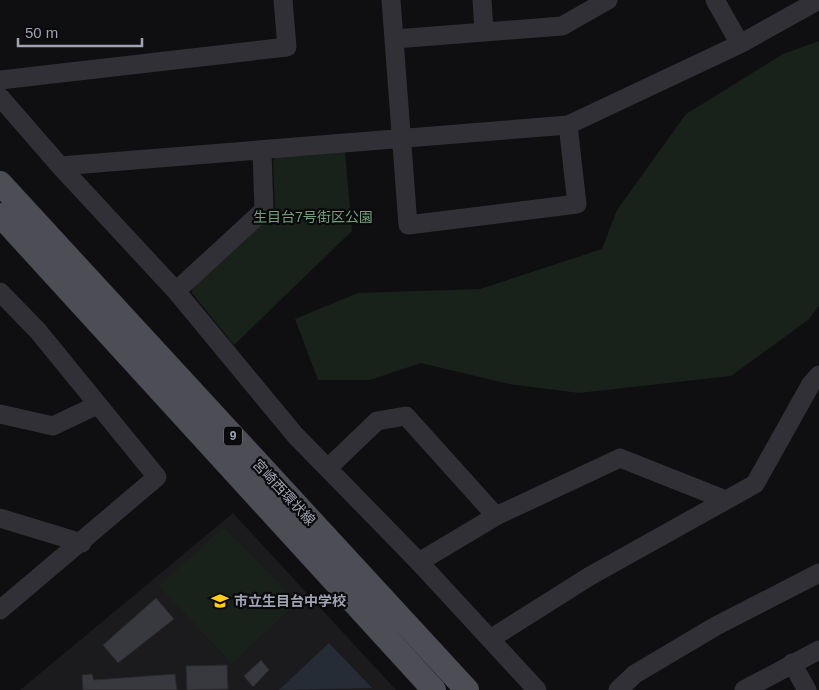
<svg xmlns="http://www.w3.org/2000/svg" width="819" height="690" viewBox="0 0 819 690" font-family="Helvetica,'Noto Sans JP',sans-serif">
  <style>
    .built { fill: #1b1b1e }
    .green { fill: #19211b }
    .water { fill: #252c35 }
    .building { fill: #38393f; stroke: #29292d }
    .lines { fill: none; stroke-linecap: round; stroke-linejoin: round }
    .minor { stroke: #303036; stroke-width: 19 }
    .major { stroke: #4c4d55; stroke-width: 24 }
    .labels { text-anchor: middle; dominant-baseline: central; stroke-width: 4.5; stroke-linejoin: round; paint-order: stroke }
    .shield { fill: #0a0a0c; stroke: #727581; stroke-width: 1 }
    .shield-label { font-size: 12px; font-weight: bold; fill: #9fa3b3 }
    .park-label { font-size: 14px; fill: #74a07c; stroke: #0a0a0c }
    .street-label { font-size: 14px; fill: #9fa3b3; stroke: #0a0a0c }
    .poi-label { font-size: 14px; font-weight: bold; fill: #9fa3b3; stroke: #0a0a0c; text-anchor: start }
  </style>
  <rect width="100%" height="100%" fill="#0f0f11"/>
  <path class="built" d="M233 513 396 690H20Z"/>
  <path class="green" d="M819 41V306L808 320 731 376 579 393 509 384 421 363 370 380H318L295 319 358 293 480 289 602 249 617 210 686 114 783 54Z
    M345 152 352 231 234 345 192 293 193 285 275 212 273 161 276 157Z
    M224 527 297 602 232 664 159 586Z"/>
  <path class="water" d="M329 643 372 688 279 690Z"/>
  <path class="building" d="M156 598 174 619 118 663 103 645Z
    M261 660 269 670 253 687 244 676Z
    M227 665 228 689 187 690 186 666Z
    M92 674 94 680 175 674 177 690H83L82 675Z"/>
  <g class="lines">
    <path class="minor" d="M391 0 408 225 577 204 568 125
      M482 0 484 31
      M715 0 740 44
      M395 39 562 26 608 0
      M0 80 287 47 283 0
      M0 97 60 166 176 291 295 435 419 562 537 690
      M60 166 568 125 740 44 819 0
      M176 291 264 210 262 151
      M0 292 38 331 157 477 0 610
      M0 414 53 426 97 405
      M329 467 377 421 406 416 496 516
      M0 518 82 543
      M419 562 496 516 620 458 726 500
      M490 639 590 576 755 484 811 384 819 375
      M792 663 807 690
      M618 690 635 674 716 626 819 573
      M744 690 819 650"/>
    <path class="major" d="M0 183 467 690
      M0 215 434 690"/>
  </g>
  <defs>
    <g id="school-bare" transform="scale(1.35)"><path d="M0-5L7-2L0 1L-7-2ZM-4 1L0 2.5L4 1V4Q0 6-4 4Z" fill="#ffcd19" stroke="#0a0a0c" stroke-width="2.5" paint-order="stroke"/></g>
  </defs>
  <g fill-rule="evenodd">
    <use href="#school-bare" x="220" y="601"/>
  </g>
  <g class="labels">
    <rect class="shield" x="224" y="426.5" width="18" height="19" rx="4"/>
    <g class="shield-label">
      <text x="233" y="436">9</text>
    </g>
    <g class="park-label">
      <text x="313" y="217">生目台7号街区公園</text>
    </g>
    <g class="street-label">
      <text transform="translate(284 492) rotate(47)">宮崎西環状線</text>
    </g>
    <g class="poi-label">
      <text x="234" y="601">市立生目台中学校</text>
    </g>
  </g>
  <path d="M18 38v8h124v-8" fill="none" stroke="#9fa3b3" stroke-width="2.5"/>
  <text x="25" y="38" font-size="15" fill="#9fa3b3" stroke="#0a0a0c" stroke-width="4" paint-order="stroke">50 m</text>
</svg>
